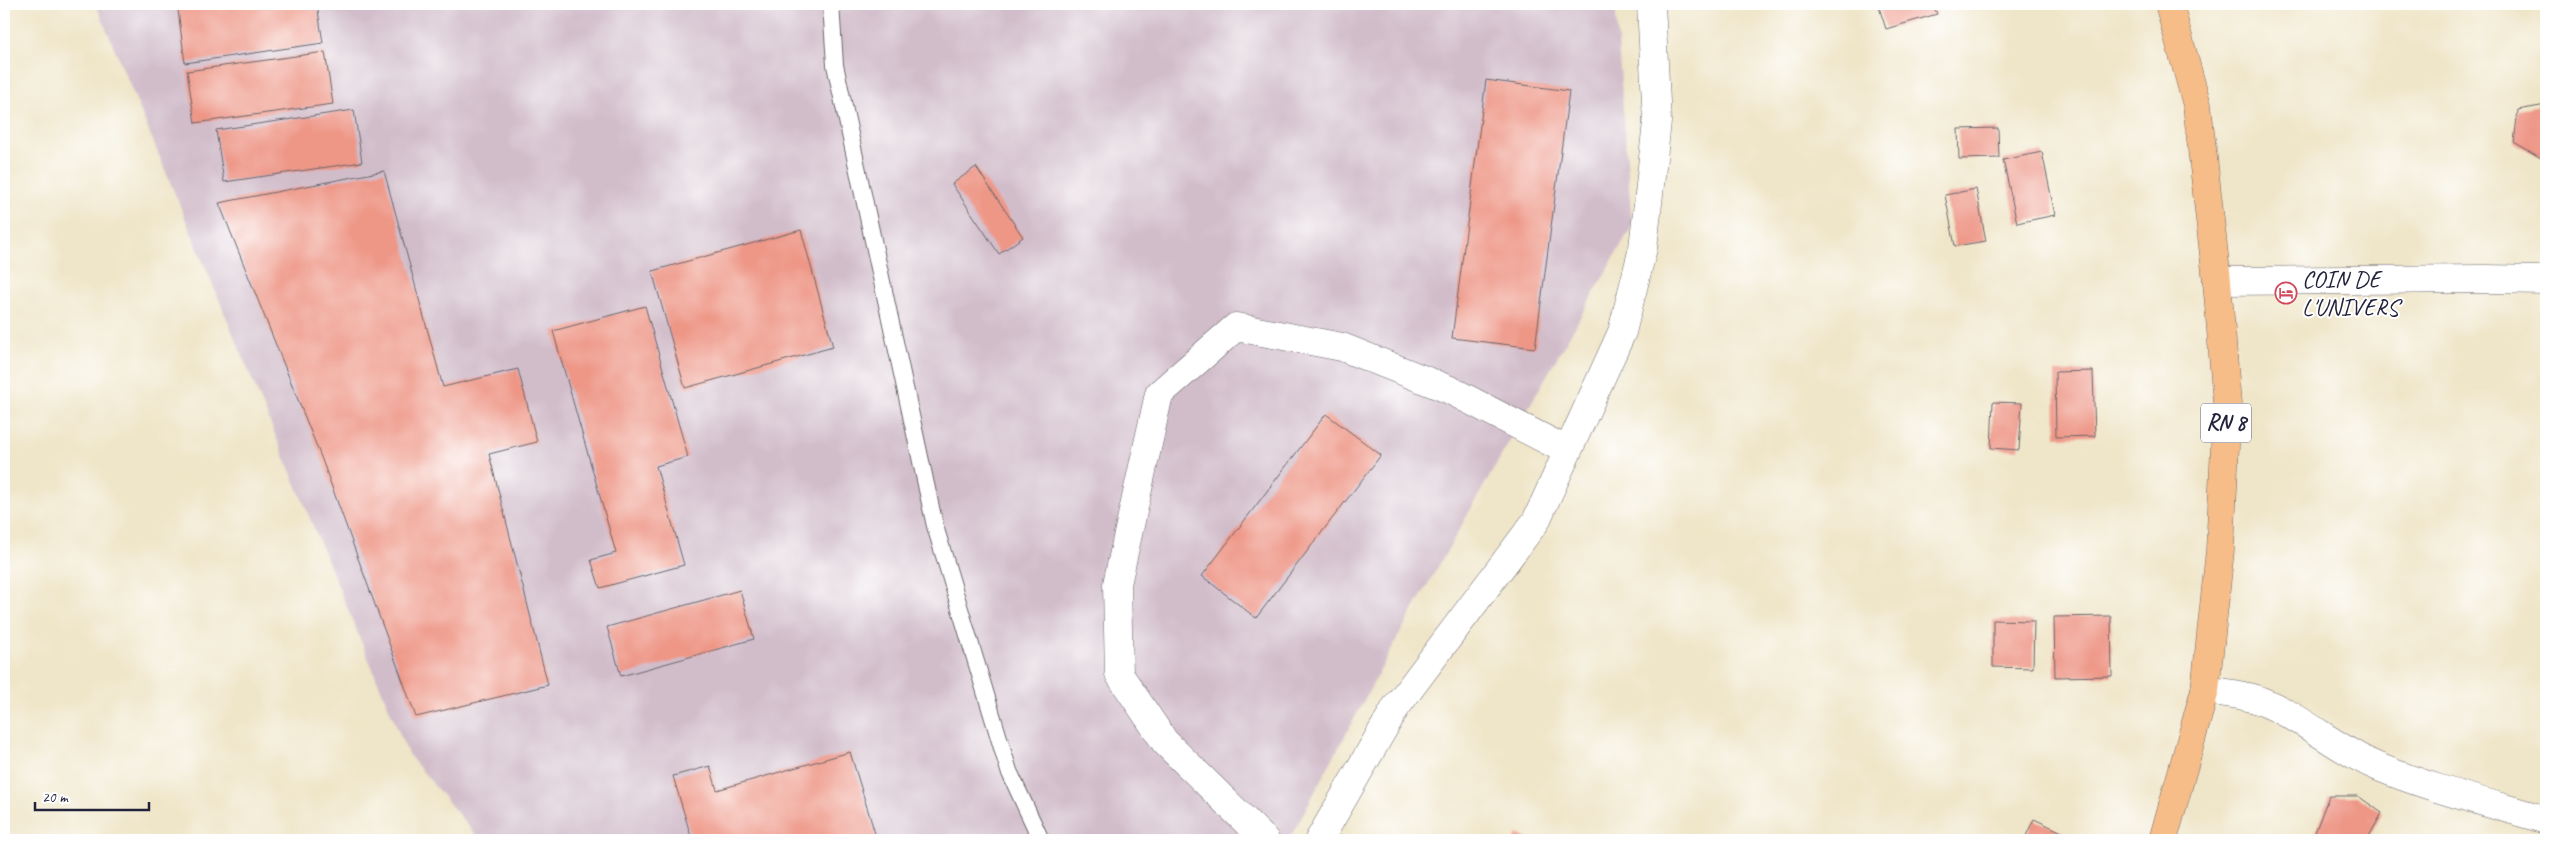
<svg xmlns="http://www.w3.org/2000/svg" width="2550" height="844" viewBox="0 0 2550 844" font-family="Caveat,sans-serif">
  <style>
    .industrial { fill: #d1bdca }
    .building { fill: #ee9787 }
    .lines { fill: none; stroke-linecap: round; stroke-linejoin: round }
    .lane-casing { stroke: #6a666c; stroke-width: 18 }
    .street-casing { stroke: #6a666c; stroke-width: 29 }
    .primary-casing { stroke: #6a666c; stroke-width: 29 }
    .lane { stroke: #fff; stroke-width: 16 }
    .street { stroke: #fff; stroke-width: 28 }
    .primary { stroke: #f7bd88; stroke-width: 28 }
    .labels { text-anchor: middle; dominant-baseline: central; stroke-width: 4; stroke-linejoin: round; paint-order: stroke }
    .shield { fill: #fff; stroke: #646476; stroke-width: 1 }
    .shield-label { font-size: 22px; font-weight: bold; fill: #22223b }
    .poi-label { font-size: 24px; fill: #22223b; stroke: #fff; text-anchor: start }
  </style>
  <rect width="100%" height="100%" fill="#fff"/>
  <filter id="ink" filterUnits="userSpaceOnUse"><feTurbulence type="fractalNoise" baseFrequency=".02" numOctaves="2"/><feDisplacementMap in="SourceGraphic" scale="10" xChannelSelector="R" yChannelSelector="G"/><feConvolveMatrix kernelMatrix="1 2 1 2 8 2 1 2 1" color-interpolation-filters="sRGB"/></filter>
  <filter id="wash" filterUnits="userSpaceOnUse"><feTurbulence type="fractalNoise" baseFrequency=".0096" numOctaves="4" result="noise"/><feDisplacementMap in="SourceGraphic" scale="20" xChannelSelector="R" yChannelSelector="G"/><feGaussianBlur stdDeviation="1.12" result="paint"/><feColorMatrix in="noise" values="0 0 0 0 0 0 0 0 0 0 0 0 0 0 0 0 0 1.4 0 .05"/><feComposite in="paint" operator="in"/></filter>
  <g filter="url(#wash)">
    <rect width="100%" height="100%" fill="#efe5c8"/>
    <path class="industrial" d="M96 4H1615L1632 226 1398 637 1289 840H480L408 754Z"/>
    <g id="blocks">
      <path class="building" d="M222 4H317L323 43 185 63 178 10Z
        M1878 4H1933L1937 14 1886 29Z
        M325 52 333 104 195 123 187 71Z
        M1486 80 1569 91 1535 348 1452 338Z
        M2546 105V161L2514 142 2518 110Z
        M354 110 362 162 224 182 216 130Z
        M1998 128 1999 158 1959 159 1958 129Z
        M2042 152 2055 215 2017 223 2003 160Z
        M976 167 1023 237 999 254 952 184Z
        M384 171 443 387 518 369 537 442 489 454 548 685 416 717 321 457 219 203Z
        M1976 189 1986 241 1955 246 1945 195Z
        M801 230 833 347 685 388 652 271Z
        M645 306 688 457 656 466 684 565 600 588 591 560 616 553 553 331Z
        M2093 371 2095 436 2056 437 2055 372Z
        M1993 402 2022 403 2019 450 1991 448Z
        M1326 414 1381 455 1256 618 1202 576Z
        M740 590 754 639 621 676 607 627Z
        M2111 616 2112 676 2055 677 2054 617Z
        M1993 620 2034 621 2033 668 1993 667Z
        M850 752 877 840H692L673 776 710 766 717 790Z
        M2329 796H2358L2382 813 2367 840H2312Z
        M2034 819 2079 840H2024Z
        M1517 834 1532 840H1514Z"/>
    </g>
  </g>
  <g filter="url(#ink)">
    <use href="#blocks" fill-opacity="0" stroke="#6a666c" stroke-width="1"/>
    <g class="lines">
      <g class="lane-casing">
        <path id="lane" d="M831 4 835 65 935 526 1009 771 1041 840"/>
      </g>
      <g class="street-casing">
        <path id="street" d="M2217 281 2485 279 2546 280
          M2205 690C2223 693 2244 694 2261 701 2302 717 2335 748 2376 766 2431 789 2489 803 2546 820
          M1265 840 1165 742 1119 674 1117 584 1159 394 1236 327 1342 347 1450 390 1568 451
          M1319 840 1396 707 1536 521 1622 332 1643 248 1657 122 1651 4"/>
      </g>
      <g class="primary-casing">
        <path id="primary" d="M2163 840 2205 690 2220 550 2227 404 2217 281 2197 105 2169 4"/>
      </g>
      <use href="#lane" class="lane"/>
      <use href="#street" class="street"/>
      <use href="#primary" class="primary"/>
    </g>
  </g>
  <defs>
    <g id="hotel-ring" transform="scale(1.125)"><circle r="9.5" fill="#fff" stroke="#d1495b" stroke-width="1.5"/><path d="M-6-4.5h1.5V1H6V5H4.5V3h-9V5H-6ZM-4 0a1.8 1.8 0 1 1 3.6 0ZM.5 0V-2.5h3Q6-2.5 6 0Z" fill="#d1495b"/></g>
  </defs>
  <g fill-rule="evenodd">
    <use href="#hotel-ring" x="2286" y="293"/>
  </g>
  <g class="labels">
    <rect class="shield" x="2201" y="403.5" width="50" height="39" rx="4"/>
    <g class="shield-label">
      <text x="2226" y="423">RN 8</text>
    </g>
    <g class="poi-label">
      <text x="2302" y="279">COIN DE<tspan x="2302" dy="28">L'UNIVERS</tspan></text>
    </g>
  </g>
  <rect width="2550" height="844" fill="none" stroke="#fff" stroke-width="20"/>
  <path d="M35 802v8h114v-8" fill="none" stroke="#22223b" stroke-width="2.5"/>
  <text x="42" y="802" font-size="15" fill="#22223b" stroke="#ffffff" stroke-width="4" paint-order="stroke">20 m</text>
</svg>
